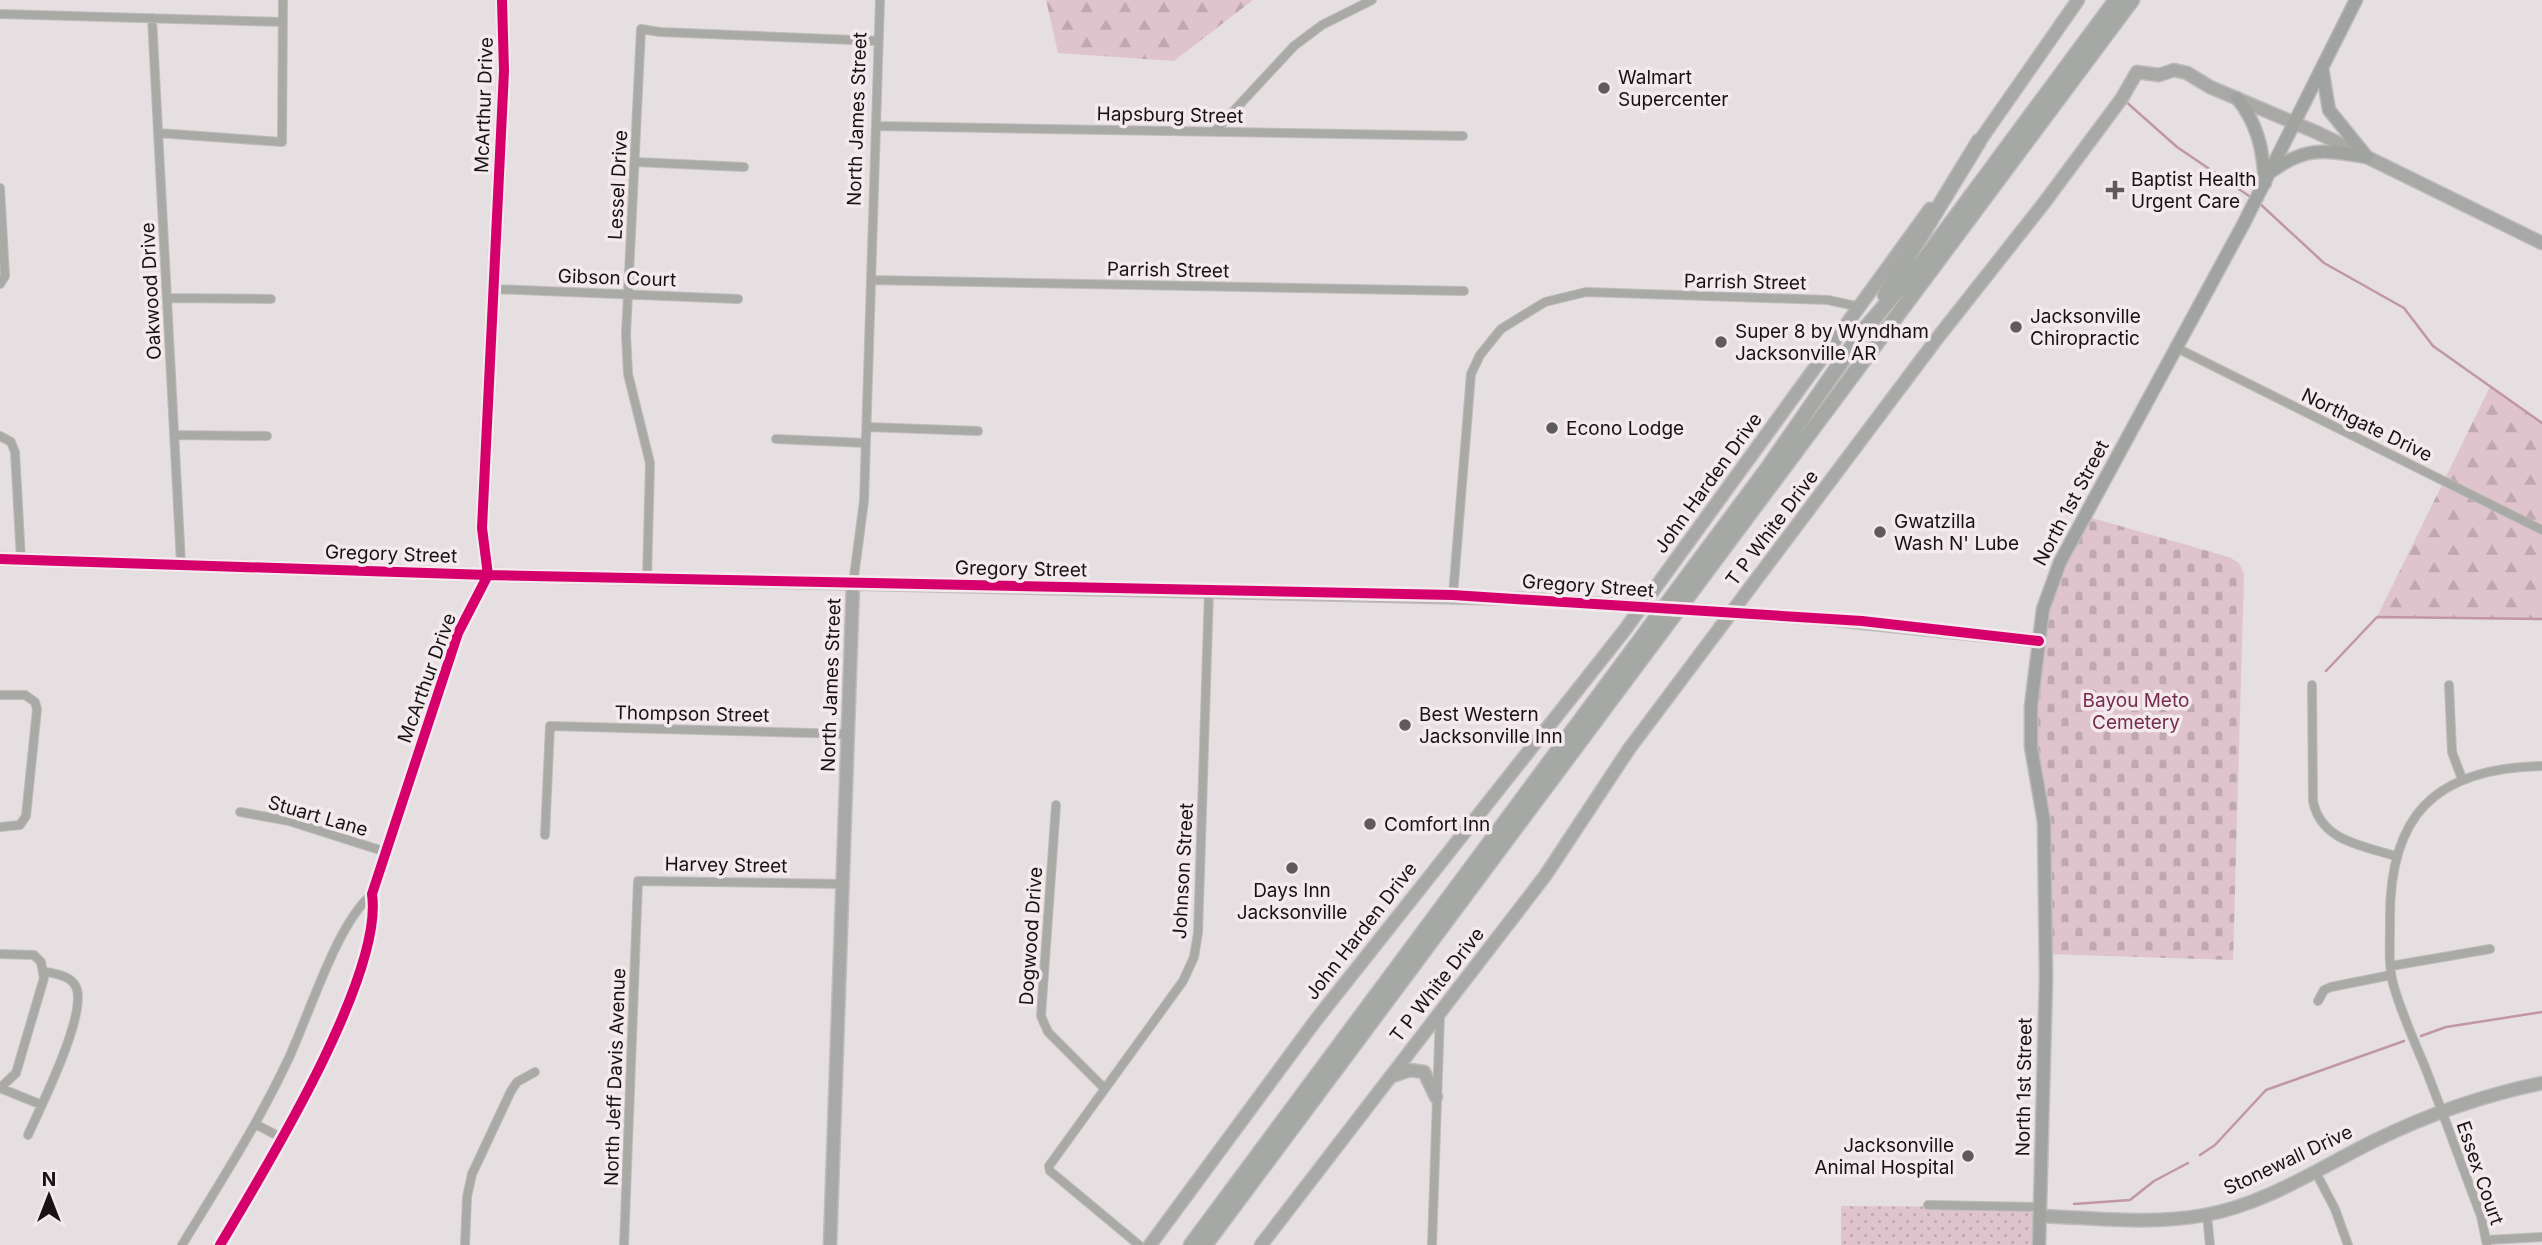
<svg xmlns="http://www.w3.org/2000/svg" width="2542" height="1245" viewBox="0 0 2542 1245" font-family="Inter,sans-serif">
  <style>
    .grass { fill: url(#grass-dots) }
    .forest { fill: url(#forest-firs) }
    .cemetery { fill: url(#cemetery-stones) }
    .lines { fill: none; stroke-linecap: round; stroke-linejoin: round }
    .stream { stroke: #c196a6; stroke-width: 2.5 }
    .street-casing { stroke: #bfbbbc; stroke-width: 10 }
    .secondary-casing { stroke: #bfbbbc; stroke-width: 15 }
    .primary-casing { stroke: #bfbbbc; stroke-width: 15 }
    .highway-casing { stroke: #bfbbbc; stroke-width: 17 }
    .street { stroke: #a9a9a6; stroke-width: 8 }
    .secondary { stroke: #a8a9a6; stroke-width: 12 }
    .primary { stroke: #a1a3a0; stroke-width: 12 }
    .highway { stroke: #a5a8a5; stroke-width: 14 }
    .secondary-bridge-casing { stroke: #bfbbbc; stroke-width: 15; stroke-linecap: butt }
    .secondary-bridge { stroke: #a8a9a6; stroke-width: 12 }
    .cycleway-casing { stroke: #f4eaee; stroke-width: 15 }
    .cycleway { stroke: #d6006c; stroke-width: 10 }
    .poi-dot { fill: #5f5a5c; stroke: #f4eaee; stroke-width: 2.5 }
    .labels { text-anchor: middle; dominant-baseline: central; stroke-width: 7; stroke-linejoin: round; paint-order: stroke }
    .poi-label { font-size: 19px; fill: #171315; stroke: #f4eaee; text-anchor: start }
    .street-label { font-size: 19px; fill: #171315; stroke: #f4eaee }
    .park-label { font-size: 19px; fill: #762c4d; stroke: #f4eaee }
  </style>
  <defs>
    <pattern id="grass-dots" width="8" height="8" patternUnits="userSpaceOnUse" patternTransform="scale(1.75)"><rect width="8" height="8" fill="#dfc4cd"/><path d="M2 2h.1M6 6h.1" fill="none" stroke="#bfa8af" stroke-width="1.8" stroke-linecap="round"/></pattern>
    <pattern id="forest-firs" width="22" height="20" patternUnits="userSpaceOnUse" patternTransform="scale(1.75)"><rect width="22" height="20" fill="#dfc4cd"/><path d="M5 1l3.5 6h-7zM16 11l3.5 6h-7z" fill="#bfa8af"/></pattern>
    <pattern id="cemetery-stones" width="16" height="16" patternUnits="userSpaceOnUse" patternTransform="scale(1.75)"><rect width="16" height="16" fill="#dfc4cd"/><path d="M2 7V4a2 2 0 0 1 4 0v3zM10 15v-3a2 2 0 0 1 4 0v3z" fill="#bfa8af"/></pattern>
  </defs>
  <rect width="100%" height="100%" fill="#e5dfe1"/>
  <path class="grass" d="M1841 1206 2040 1207 2039 1245H1841Z"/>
  <path class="forest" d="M1046 0H1253L1174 61 1058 53Z
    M2490 387 2542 423V619L2377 617Z"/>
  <path class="cemetery" d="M2085 516 2229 557 2239 563 2244 574 2233 960 2046 954 2044 822 2032 753 2043 609Z"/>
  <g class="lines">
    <path class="stream" d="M2124 100 2177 147 2252 198
      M2258 202 2324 263 2404 308 2433 346 2542 423
      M2326 671 2377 617 2542 619
      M2421 1036 2446 1027 2542 1012
      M2200 1155 2215 1145 2266 1090 2404 1041
      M2074 1204 2130 1200 2154 1181 2188 1163"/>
    <g class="street-casing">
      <path id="street" d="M0 14 283 22
        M152 18 181 563
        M876 126 1463 136
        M1215 131 1294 46 1322 25 1372 0
        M158 133 282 142 283 0
        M636 162 744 167
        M0 188 5 276 0 284
        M871 280 1464 291
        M494 289 738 299
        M167 298 271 299
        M2177 348 2542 530
        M867 427 978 431
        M174 435 267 436
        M0 436 11 442 15 452 21 560
        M776 439 866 443
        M647 578 650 463 628 374 626 334 641 29 660 32 878 41
        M853 584 864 501 880 0
        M1453 595 1471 374 1480 355 1501 329 1545 302 1586 292 1828 300 1860 307
        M2312 685 2313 801C2321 841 2361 845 2395 856
        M2449 685 2452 752 2462 779
        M0 695H25L35 702 37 709 26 816 20 825 0 827
        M1056 805 1041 1016 1048 1032 1104 1088
        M240 812 289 821 386 852
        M545 835 550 726 848 734
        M0 954 34 955 41 962 44 978 16 1073 0 1088
        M2391 966 2490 949
        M2318 1001 2324 990 2331 987 2391 975
        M0 1088 42 1105
        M255 1124 282 1138
        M28 1135C40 1108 88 1013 76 987 71 975 54 974 43 971
        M2315 1171 2335 1209 2348 1245
        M1928 1205 2040 1207
        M2207 1215 2210 1245
        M2487 1240 2542 1237
        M182 1245C218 1186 256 1127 286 1064 309 1017 335 926 372 894
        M220 1245C264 1171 384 976 372 894L458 633 488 575
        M465 1245 467 1197 472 1174 511 1091 517 1082 535 1072
        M624 1245 638 881 843 884
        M1139 1245 1050 1171 1049 1166 1183 981 1194 957 1198 933 1209 591
        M1432 1245 1440 1014
        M2487 1245 2481 1216C2462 1166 2444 1116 2425 1067 2414 1041 2402 1014 2394 987 2388 968 2390 944 2390 924 2388 816 2434 768 2542 766"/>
    </g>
    <g class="secondary-casing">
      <path id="secondary" d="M1974 149 2078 0
        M0 559 488 575 1528 599
        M488 575 482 528 504 71 502 0
        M1826 619 2039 641
        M1390 1077 1410 1070 1424 1072 1436 1097
        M2040 1216C2094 1218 2151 1225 2205 1215 2266 1204 2321 1167 2376 1140 2429 1114 2484 1095 2542 1083
        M830 1245 853 584
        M1150 1245 1316 1020 1624 631 1930 209
        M1261 1245 1545 876 1629 749 1939 336 2044 203 2122 98 2137 72 2159 75 2174 70 2187 73 2210 87 2318 133 2542 243"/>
    </g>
    <g class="primary-casing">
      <path id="primary" d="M2322 68 2329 110 2367 157
        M2237 98C2258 124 2263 150 2265 183
        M2272 171C2308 145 2326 151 2367 157
        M2039 1245 2046 978 2044 822 2031 747V706L2043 609 2060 562 2244 223 2356 0"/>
    </g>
    <g class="highway-casing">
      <path id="highway" d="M1885 295 1979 141
        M1191 1245 1767 469 1862 332 1920 265 2116 0
        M1205 1245 2132 0"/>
    </g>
    <use href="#street" class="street"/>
    <use href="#secondary" class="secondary"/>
    <use href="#primary" class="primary"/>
    <use href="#highway" class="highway"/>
    <g class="secondary-bridge-casing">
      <path id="secondary-bridge" d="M1528 599 1826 619"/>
    </g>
    <use href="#secondary-bridge" class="secondary-bridge"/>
    <g class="cycleway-casing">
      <path id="cycleway" d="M0 559 488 575 1453 595 1862 621 2039 641
        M220 1245C264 1171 384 976 372 894L458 633 488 575 482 528 504 71 502 0"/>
    </g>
    <use href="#cycleway" class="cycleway"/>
  </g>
  <g class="poi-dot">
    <circle cx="1604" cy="88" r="7"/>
    <path d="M2111.5 179.5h7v7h7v7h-7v7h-7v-7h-7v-7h7z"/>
    <circle cx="2016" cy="327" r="7"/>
    <circle cx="1721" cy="342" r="7"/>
    <circle cx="1552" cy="428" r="7"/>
    <circle cx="1880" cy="532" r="7"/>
    <circle cx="1405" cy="725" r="7"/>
    <circle cx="1370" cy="824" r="7"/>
    <circle cx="1292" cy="868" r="7"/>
    <circle cx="1968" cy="1156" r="7"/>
  </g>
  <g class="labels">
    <g class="poi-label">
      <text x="1618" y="77">Walmart<tspan x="1618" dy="22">Supercenter</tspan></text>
      <text x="2131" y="179">Baptist Health<tspan x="2131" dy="22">Urgent Care</tspan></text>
      <text x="2030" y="316">Jacksonville<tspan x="2030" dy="22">Chiropractic</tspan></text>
      <text x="1735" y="331">Super 8 by Wyndham<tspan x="1735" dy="22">Jacksonville AR</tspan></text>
      <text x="1566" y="428">Econo Lodge</text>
      <text x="1894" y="521">Gwatzilla<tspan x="1894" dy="22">Wash N' Lube</tspan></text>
      <text x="1419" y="714">Best Western<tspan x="1419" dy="22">Jacksonville Inn</tspan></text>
      <text x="1384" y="824">Comfort Inn</text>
      <text x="1292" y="890" text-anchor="middle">Days Inn<tspan x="1292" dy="22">Jacksonville</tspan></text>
      <text x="1954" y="1145" text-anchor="end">Jacksonville<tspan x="1954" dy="22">Animal Hospital</tspan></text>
    </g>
    <g class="street-label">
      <text transform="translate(484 105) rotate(-88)">McArthur Drive</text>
      <text transform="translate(1170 115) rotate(1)">Hapsburg Street</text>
      <text transform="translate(857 119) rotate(-88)">North James Street</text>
      <text transform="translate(618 185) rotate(-87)">Lessel Drive</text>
      <text transform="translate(1168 270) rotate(1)">Parrish Street</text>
      <text transform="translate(617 278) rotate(2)">Gibson Court</text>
      <text transform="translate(1745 282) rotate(1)">Parrish Street</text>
      <text transform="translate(151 291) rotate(-93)">Oakwood Drive</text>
      <text transform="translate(2367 425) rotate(26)">Northgate Drive</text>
      <text transform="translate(1708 483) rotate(-54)">John Harden Drive</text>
      <text transform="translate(2071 503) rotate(-62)">North 1st Street</text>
      <text transform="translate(1772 528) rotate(-53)">T P White Drive</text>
      <text transform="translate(391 554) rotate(2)">Gregory Street</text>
      <text transform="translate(1021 569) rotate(1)">Gregory Street</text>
      <text transform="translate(1588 586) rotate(4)">Gregory Street</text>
      <text transform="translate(427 678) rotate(-70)">McArthur Drive</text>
      <text transform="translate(831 685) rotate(-88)">North James Street</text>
      <text transform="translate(692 714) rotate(1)">Thompson Street</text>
      <text transform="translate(318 816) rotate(16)">Stuart Lane</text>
      <text transform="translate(726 865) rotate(1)">Harvey Street</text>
      <text transform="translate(1183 871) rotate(-87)">Johnson Street</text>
      <text transform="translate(1361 931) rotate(-52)">John Harden Drive</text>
      <text transform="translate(1031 936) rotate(-86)">Dogwood Drive</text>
      <text transform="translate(1437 985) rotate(-52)">T P White Drive</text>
      <text transform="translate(615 1077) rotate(-88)">North Jeff Davis Avenue</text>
      <text transform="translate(2024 1087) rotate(-89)">North 1st Street</text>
      <text transform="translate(2288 1160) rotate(-25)">Stonewall Drive</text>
      <text transform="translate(2480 1173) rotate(71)">Essex Court</text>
    </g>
    <g class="park-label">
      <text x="2136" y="700">Bayou Meto<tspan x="2136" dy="22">Cemetery</tspan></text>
    </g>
  </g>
  <g transform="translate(49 1196)" stroke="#f4eaee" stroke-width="5" paint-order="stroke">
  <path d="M0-5L12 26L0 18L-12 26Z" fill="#171315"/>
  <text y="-10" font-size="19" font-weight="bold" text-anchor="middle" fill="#171315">N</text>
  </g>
</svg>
